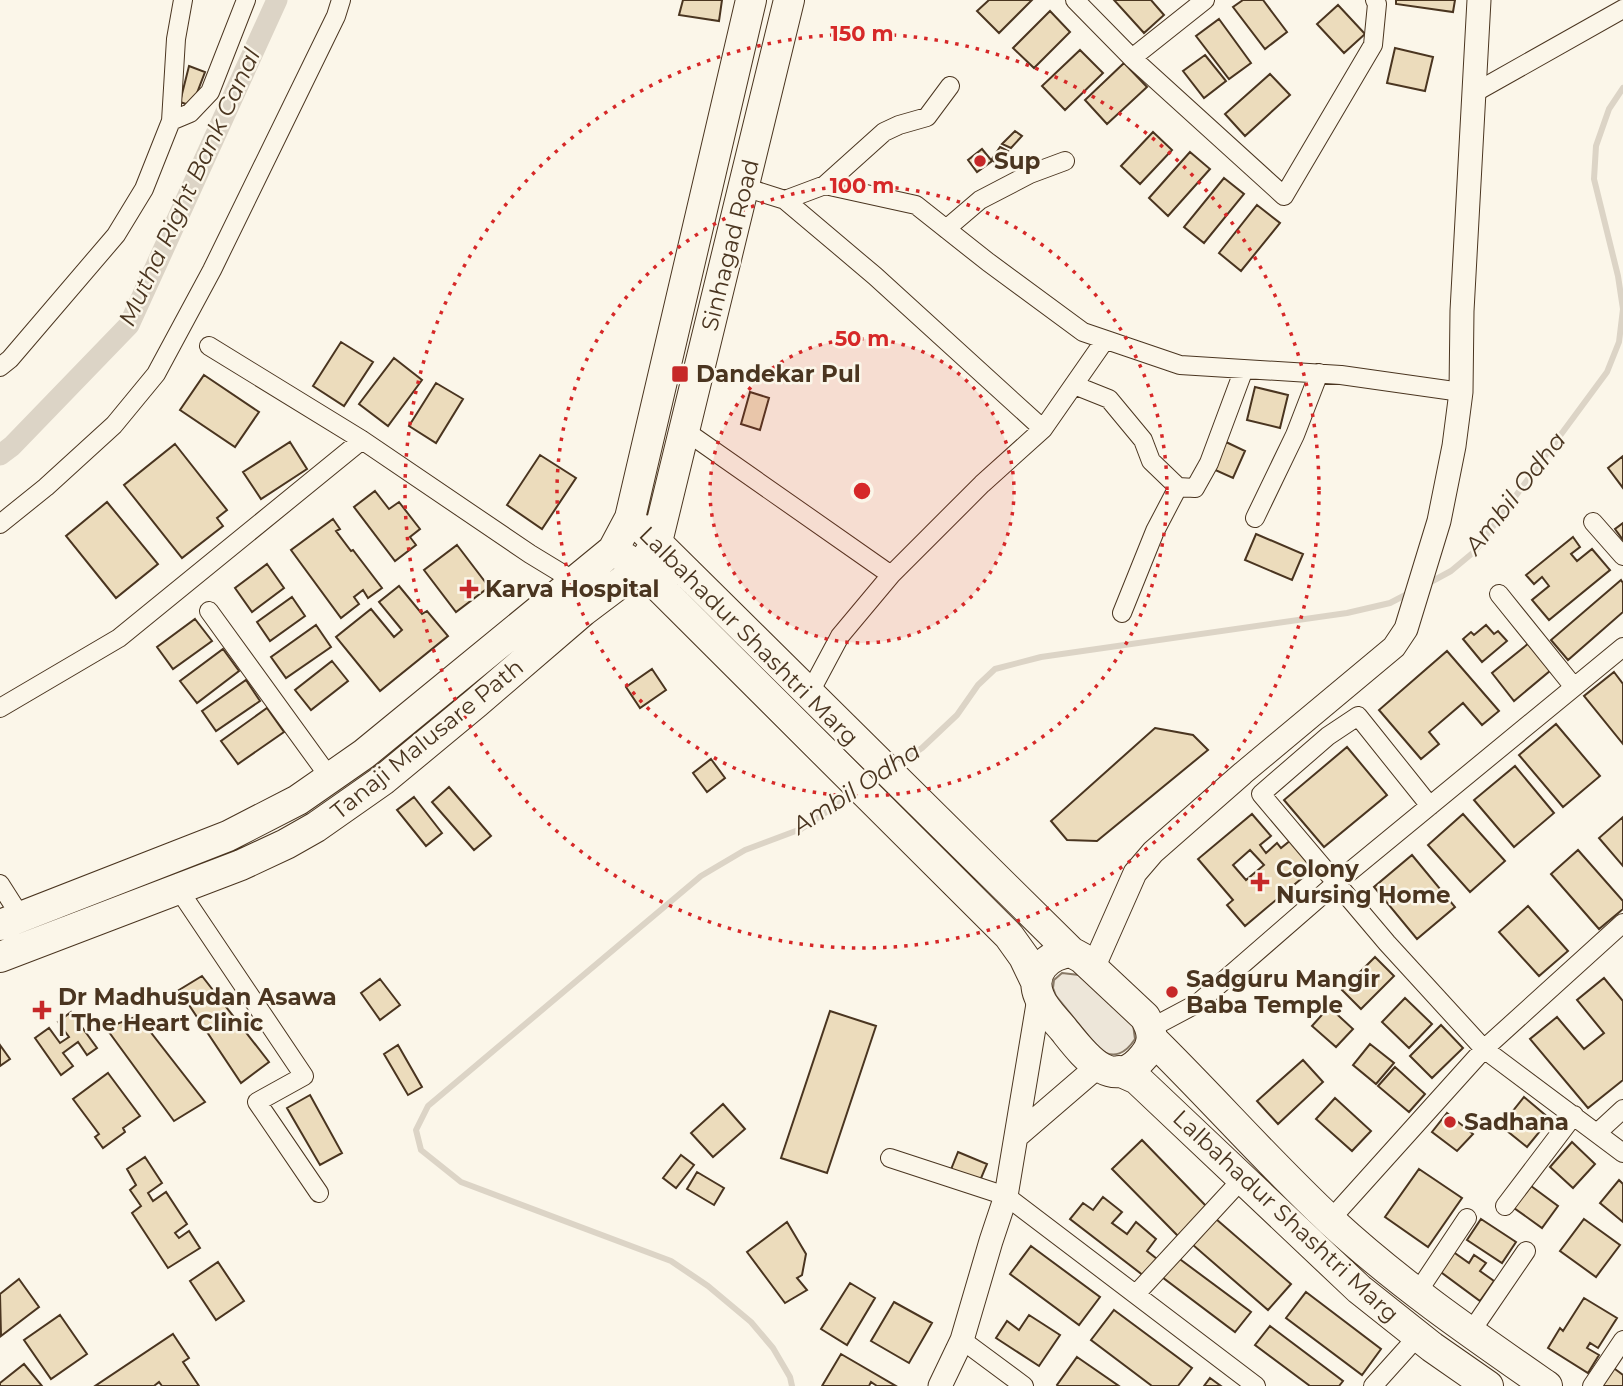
<svg xmlns="http://www.w3.org/2000/svg" width="1623" height="1386" viewBox="0 0 1623 1386" font-family="Montserrat,sans-serif">
  <style>
    .green { fill: #ede6d9; stroke: #887966; stroke-width: 2 }
    .lines { fill: none; stroke-linecap: round; stroke-linejoin: round }
    .stream { stroke: #dcd4c6; stroke-width: 6 }
    .canal { stroke: #dcd4c6; stroke-width: 21 }
    .building { fill: #ecdcbc; stroke: #4a3520; stroke-width: 2; fill-rule: evenodd }
    .minor-casing { stroke: #4a3520; stroke-width: 20 }
    .tertiary-casing { stroke: #4a3520; stroke-width: 25 }
    .primary-casing { stroke: #4a3520; stroke-width: 32 }
    .minor { stroke: #fbf6e9; stroke-width: 18 }
    .tertiary { stroke: #fbf6e9; stroke-width: 23 }
    .primary { stroke: #fbf6e9; stroke-width: 30 }
    .ring { fill: none; stroke: #d62828; stroke-width: 3.5; stroke-dasharray: 3.5 7 }
    .poi-dot { fill: #c62828; stroke: #fbf6e9; stroke-width: 2.5 }
    .labels { text-anchor: middle; dominant-baseline: central; stroke-width: 5; stroke-linejoin: round; paint-order: stroke }
    .poi-label { font-size: 23px; font-weight: bold; fill: #4a3520; stroke: #fbf6e9; text-anchor: start }
    .street-label { font-size: 23px; fill: #4a3520; stroke: #fbf6e9 }
    .water-label { font-size: 24px; font-style: italic; fill: #4a3520; stroke: #fbf6e9 }
    .centre { fill: #d62828; stroke: #fbf6e9; stroke-width: 3.5 }
    .ring-label { font-size: 21px; text-anchor: middle; font-weight: bold; fill: #d62828; stroke: #fbf6e9; stroke-width: 5; stroke-linejoin: round; paint-order: stroke }
  </style>
  <rect width="100%" height="100%" fill="#fbf6e9"/>
  <path class="green" d="M1062 973 1079 975 1133 1024 1135 1039C1126 1053 1114 1060 1099 1049L1056 996 1053 988 1054 980Z"/>
  <g class="lines">
    <path class="stream" d="M1427 584 1451 571 1475 551 1607 372 1619 342 1623 309 1618 276 1594 179 1596 146 1609 109 1623 88
      M894 767 922 748 957 715 978 685 995 669 1041 657 1347 613 1390 603 1411 592
      M792 1386 790 1377 773 1348 751 1322 708 1286 671 1261 461 1182 421 1150 416 1130 428 1106 701 876 745 850 801 829 855 793"/>
    <path class="canal" d="M0 455 12 446 129 325 277 0"/>
  </g>
  <path class="building" d="M683 0H722L719 21 679 15Z
    M989 0H1032L999 33 977 11Z
    M1114 0H1151L1164 15 1144 33Z
    M1243 0H1263L1287 32 1265 49 1233 7Z
    M1396 0H1455L1453 12 1396 4Z
    M1338 5 1365 34 1344 53 1317 24Z
    M1050 11 1070 32 1034 68 1013 48Z
    M1219 19 1251 63 1229 79 1196 36Z
    M1395 48 1433 57 1425 91 1387 83Z
    M1080 50 1103 73 1065 110 1042 86Z
    M1205 55 1226 81 1204 98 1183 71Z
    M1124 63 1147 87 1107 124 1085 100Z
    M189 66 205 72 192 106 180 102Z
    M1270 74 1290 95 1245 136 1225 114Z
    M1015 131 1022 136 1011 148 1002 144Z
    M1153 132 1172 150 1140 184 1121 166Z
    M1000 147 1008 151 997 165 992 159Z
    M982 149 992 161 977 172 968 160Z
    M1190 152 1210 169 1168 216 1149 198Z
    M1224 178 1244 194 1204 243 1184 227Z
    M1257 205 1280 223 1241 271 1219 253Z
    M341 342 373 362 344 406 313 386Z
    M394 358 422 380 388 426 359 404Z
    M204 375 259 412 235 447 180 410Z
    M436 383 463 399 436 443 409 426Z
    M1255 387 1288 395 1280 428 1247 420Z
    M750 392 769 398 760 430 741 424Z
    M290 442 307 469 261 499 243 472Z
    M1226 442 1245 451 1233 478 1213 469Z
    M175 444 227 510 217 518 223 526 182 558 124 485Z
    M540 455 576 478 542 529 507 505Z
    M1623 456V488L1608 468Z
    M375 491 389 509 399 502 420 529 410 537 416 545 395 561 354 507Z
    M107 502 158 564 116 598 66 536Z
    M333 519 340 529 336 531 351 551 353 550 382 588 368 598 363 590 354 597 359 604 341 618 291 550Z
    M1623 523V540L1615 529Z
    M1256 534 1303 554 1292 580 1245 560Z
    M1573 537 1580 547 1571 554 1577 561 1592 549 1610 570 1549 620 1532 600 1549 586 1542 577 1534 584 1526 575Z
    M457 545 489 587 456 612 424 570Z
    M267 564 284 588 252 612 235 588Z
    M1621 580 1623 583V612L1568 660 1551 640Z
    M399 586 422 614 427 611 448 636 380 691 336 637 371 609 394 637 402 630 379 602Z
    M292 597 305 616 270 641 257 622Z
    M195 619 212 641 173 669 157 647Z
    M316 625 331 647 286 678 271 657Z
    M1486 625 1494 634 1498 631 1507 641 1482 662 1463 639 1471 632 1474 635Z
    M1529 643 1551 670 1514 701 1492 673Z
    M223 649 239 671 197 703 180 681Z
    M1447 651 1499 711 1482 725 1463 703 1429 732 1439 744 1421 759 1379 710Z
    M332 661 348 681 311 710 295 690Z
    M652 669 666 690 640 708 626 687Z
    M1614 672 1623 684V744L1584 696Z
    M246 680 260 701 216 731 202 711Z
    M267 708 284 732 238 764 221 741Z
    M1556 724 1600 776 1563 807 1519 755Z
    M1155 728 1193 735 1208 750 1097 841 1067 840 1051 821Z
    M1347 747 1387 795 1324 847 1284 800Z
    M711 759 725 778 707 792 693 773Z
    M1515 766 1554 813 1514 847 1474 800Z
    M449 787 491 836 474 850 432 802Z
    M414 797 442 833 426 846 397 810Z
    M1252 814 1271 836 1260 845 1266 853 1277 843 1281 848 1291 840 1314 868 1245 926 1227 905 1233 900 1198 859ZM1250 850 1264 865 1246 880 1233 865Z
    M1463 814 1505 861 1470 892 1428 845Z
    M1623 817V866L1599 838Z
    M1578 850 1623 901V909L1599 929 1551 874Z
    M1412 855 1455 907 1417 939 1374 887Z
    M1528 906 1568 951 1539 976 1499 932Z
    M1375 957 1394 976 1361 1009 1342 990Z
    M202 976 269 1062 241 1083 179 990Z
    M1604 978 1623 1001V1080L1588 1108 1530 1039 1557 1017 1584 1049 1604 1033 1577 1000Z
    M380 979 400 1005 380 1020 361 993Z
    M1405 998 1432 1024 1409 1048 1382 1022Z
    M1329 1007 1353 1029 1336 1047 1312 1026Z
    M830 1011 876 1026 827 1173 781 1158Z
    M71 1012 97 1048 87 1055 78 1042 63 1053 73 1066 61 1075 35 1038 49 1028 60 1043 69 1037 58 1022Z
    M138 1016 205 1102 174 1121 106 1028Z
    M1441 1025 1463 1048 1432 1078 1410 1056Z
    M1370 1044 1394 1063 1376 1084 1353 1065Z
    M0 1045 10 1059 0 1066Z
    M398 1045 422 1087 408 1095 384 1054Z
    M1303 1060 1323 1082 1278 1124 1257 1101Z
    M1395 1067 1425 1094 1409 1112 1378 1086Z
    M108 1073 140 1116 123 1128 125 1132 103 1148 95 1137 99 1134 73 1099Z
    M310 1095 342 1153 320 1165 287 1108Z
    M1524 1097 1550 1119 1527 1147 1501 1126Z
    M1335 1098 1371 1131 1352 1151 1316 1119Z
    M723 1104 745 1129 713 1157 691 1133Z
    M1447 1113 1473 1134 1457 1151 1432 1132Z
    M1142 1140 1208 1208 1178 1236 1112 1169Z
    M1572 1142 1595 1164 1573 1188 1550 1167Z
    M958 1152 987 1164 979 1183 950 1172Z
    M681 1155 694 1165 676 1188 663 1178Z
    M145 1157 162 1183 148 1193 153 1201 166 1192 187 1224 175 1233 179 1238 189 1231 200 1248 168 1268 132 1213 141 1206 130 1190 136 1185 127 1169Z
    M1419 1169 1462 1198 1428 1247 1385 1217Z
    M697 1172 724 1188 714 1205 687 1189Z
    M1619 1180 1623 1184V1222L1600 1203Z
    M1531 1186 1558 1206 1542 1228 1514 1208Z
    M1103 1197 1122 1212 1112 1223 1127 1234 1136 1222 1156 1239 1147 1251 1157 1259 1144 1276 1070 1219 1083 1203 1093 1210Z
    M1216 1219 1291 1284 1268 1310 1193 1245Z
    M1481 1219 1516 1242 1502 1263 1467 1240Z
    M1584 1219 1620 1245 1596 1277 1560 1251Z
    M787 1222 806 1254 802 1275 797 1278 807 1290 785 1303 747 1252Z
    M1031 1246 1100 1297 1079 1325 1010 1274Z
    M1452 1251 1469 1263 1474 1255 1486 1263 1480 1271 1494 1281 1480 1301 1438 1270Z
    M1177 1257 1251 1312 1235 1332 1162 1277Z
    M218 1262 244 1301 216 1320 190 1281Z
    M19 1279 39 1307 1 1336 0 1294Z
    M850 1283 875 1298 847 1345 821 1329Z
    M1306 1292 1381 1349 1362 1375 1286 1318Z
    M1584 1298 1617 1318 1598 1348 1590 1343 1587 1348 1599 1355 1588 1373 1548 1348 1560 1328 1563 1331Z
    M894 1302 932 1323 909 1363 871 1341Z
    M1114 1310 1192 1368 1178 1386H1152L1091 1340Z
    M60 1315 87 1354 51 1379 24 1340Z
    M1029 1315 1060 1335 1039 1366 996 1338 1007 1321 1019 1330Z
    M1270 1326 1343 1381 1339 1386H1310L1255 1345Z
    M173 1334 189 1358 183 1362 199 1386H162L159 1382 154 1386H95Z
    M841 1354 896 1386H877L871 1382 869 1386H822Z
    M1077 1357 1119 1386H1058L1057 1385Z
    M24 1364 42 1386H0V1383Z
    M1611 1366 1623 1375V1386H1595Z
    M1210 1378 1221 1386H1204Z"/>
  <g class="lines">
    <g class="minor-casing">
      <path id="minor" d="M1075 0 1132 58 1284 196 1373 45 1377 4 1375 0
        M1132 58 1205 0
        M1474 93 1623 9
        M171 121 190 113 210 92 246 0
        M825 185 884 132 899 125 927 117 950 86
        M744 187 785 200 875 276 1043 429
        M785 200 825 185 916 205 988 262 1083 332 1180 365 1341 375 1461 392
        M946 229 980 200 1030 174 1065 161
        M209 346 362 440 530 554 576 582
        M0 367 10 359 116 235 144 189 171 121 176 39 183 0
        M1074 385 1109 399 1143 440 1151 461 1178 487 1155 531 1122 613
        M684 430 891 575
        M1178 487 1195 488 1209 463 1244 369
        M1255 518 1295 435 1319 373
        M1593 522 1623 556
        M0 524 46 487 114 425 156 374 212 270 336 16 341 0
        M1499 594 1574 687
        M209 611 330 778
        M809 694 840 636 891 575 982 484 1043 429 1105 340
        M0 708 119 638 362 440
        M1430 806 1358 716 1328 736 1261 794 1387 943 1484 1049 1623 1153
        M0 884 21 917
        M179 890 304 1076 257 1102 319 1193
        M1151 1028 1198 1003 1336 883 1623 647
        M1597 1133 1623 1109
        M890 1158 1006 1196 1256 1386
        M1505 1206 1574 1115
        M1330 1220 1484 1049 1623 923
        M1417 1293 1467 1218
        M1136 1294 1243 1178
        M1470 1333 1526 1251
        M962 1340 1024 1386
        M1373 1386 1418 1336
        M1592 1386 1623 1340"/>
    </g>
    <g class="tertiary-casing">
      <path id="tertiary" d="M1093 968 1135 873 1153 852 1243 773 1394 647 1406 629 1439 521 1454 446 1461 392 1462 311 1479 0
        M1018 1135 1097 1067
        M940 1386 962 1340 991 1241 1006 1196 1039 998"/>
    </g>
    <g class="primary-casing">
      <path id="primary" d="M644 530 1071 952
        M625 558 640 568 1009 936 1024 957 1036 982
        M0 925 228 836 298 800 364 754 613 550 630 518 751 0
        M1071 952 1082 958 1145 1017C1153 1031 1155 1043 1144 1056 1113 1095 1084 1055 1064 1030 1056 1020 1043 1008 1039 996 1029 972 1049 954 1071 952Z
        M0 957 241 865 286 844 316 827 383 780 476 703 583 611 640 568 657 542 789 0
        M1152 1039C1213 1099 1269 1163 1331 1221 1398 1283 1472 1334 1547 1386
        M1119 1071 1137 1079 1359 1289 1432 1347 1488 1386"/>
    </g>
    <use href="#minor" class="minor"/>
    <use href="#tertiary" class="tertiary"/>
    <use href="#primary" class="primary"/>
  </g>
  <circle cx="862" cy="491" r="152" fill="#d62828" fill-opacity=".12"/>
  <g class="ring">
    <circle cx="862" cy="491" r="152"/>
    <circle cx="862" cy="491" r="305"/>
    <circle cx="862" cy="491" r="457"/>
  </g>
  <g class="poi-dot">
    <circle cx="980" cy="161" r="7"/>
    <rect x="671" y="365" width="18" height="18" rx="3.5"/>
    <path d="M465.5 578.5h7v7h7v7h-7v7h-7v-7h-7v-7h7z"/>
    <path d="M1256.5 871.5h7v7h7v7h-7v7h-7v-7h-7v-7h7z"/>
    <circle cx="1172" cy="992" r="7"/>
    <path d="M38.5 999.5h7v7h7v7h-7v7h-7v-7h-7v-7h7z"/>
    <circle cx="1450" cy="1122" r="7"/>
  </g>
  <g class="labels">
    <g class="poi-label">
      <text x="994" y="161">Sup</text>
      <text x="696" y="374">Dandekar Pul</text>
      <text x="485" y="589">Karva Hospital</text>
      <text x="1276" y="869">Colony<tspan x="1276" dy="26">Nursing Home</tspan></text>
      <text x="1186" y="979">Sadguru Mangir<tspan x="1186" dy="26">Baba Temple</tspan></text>
      <text x="58" y="997">Dr Madhusudan Asawa<tspan x="58" dy="26">| The Heart Clinic</tspan></text>
      <text x="1464" y="1122">Sadhana</text>
    </g>
    <g class="street-label">
      <text transform="translate(730 245) rotate(-76)">Sinhagad Road</text>
      <text transform="translate(749 636) rotate(45)">Lalbahadur Shashtri Marg</text>
      <text transform="translate(427 739) rotate(-39)">Tanaji Malusare Path</text>
      <text transform="translate(1286 1216) rotate(43)">Lalbahadur Shashtri Marg</text>
    </g>
    <g class="water-label">
      <text transform="translate(189 187) rotate(-65)">Mutha Right Bank Canal</text>
      <text transform="translate(1515 493) rotate(-52)">Ambil Odha</text>
      <text transform="translate(856 788) rotate(-33)">Ambil Odha</text>
    </g>
  </g>
  <circle cx="862" cy="491" r="10" class="centre"/>
  <g class="ring-label">
    <text x="862" y="41">150 m</text>
    <text x="862" y="193">100 m</text>
    <text x="862" y="346">50 m</text>
  </g>
</svg>
